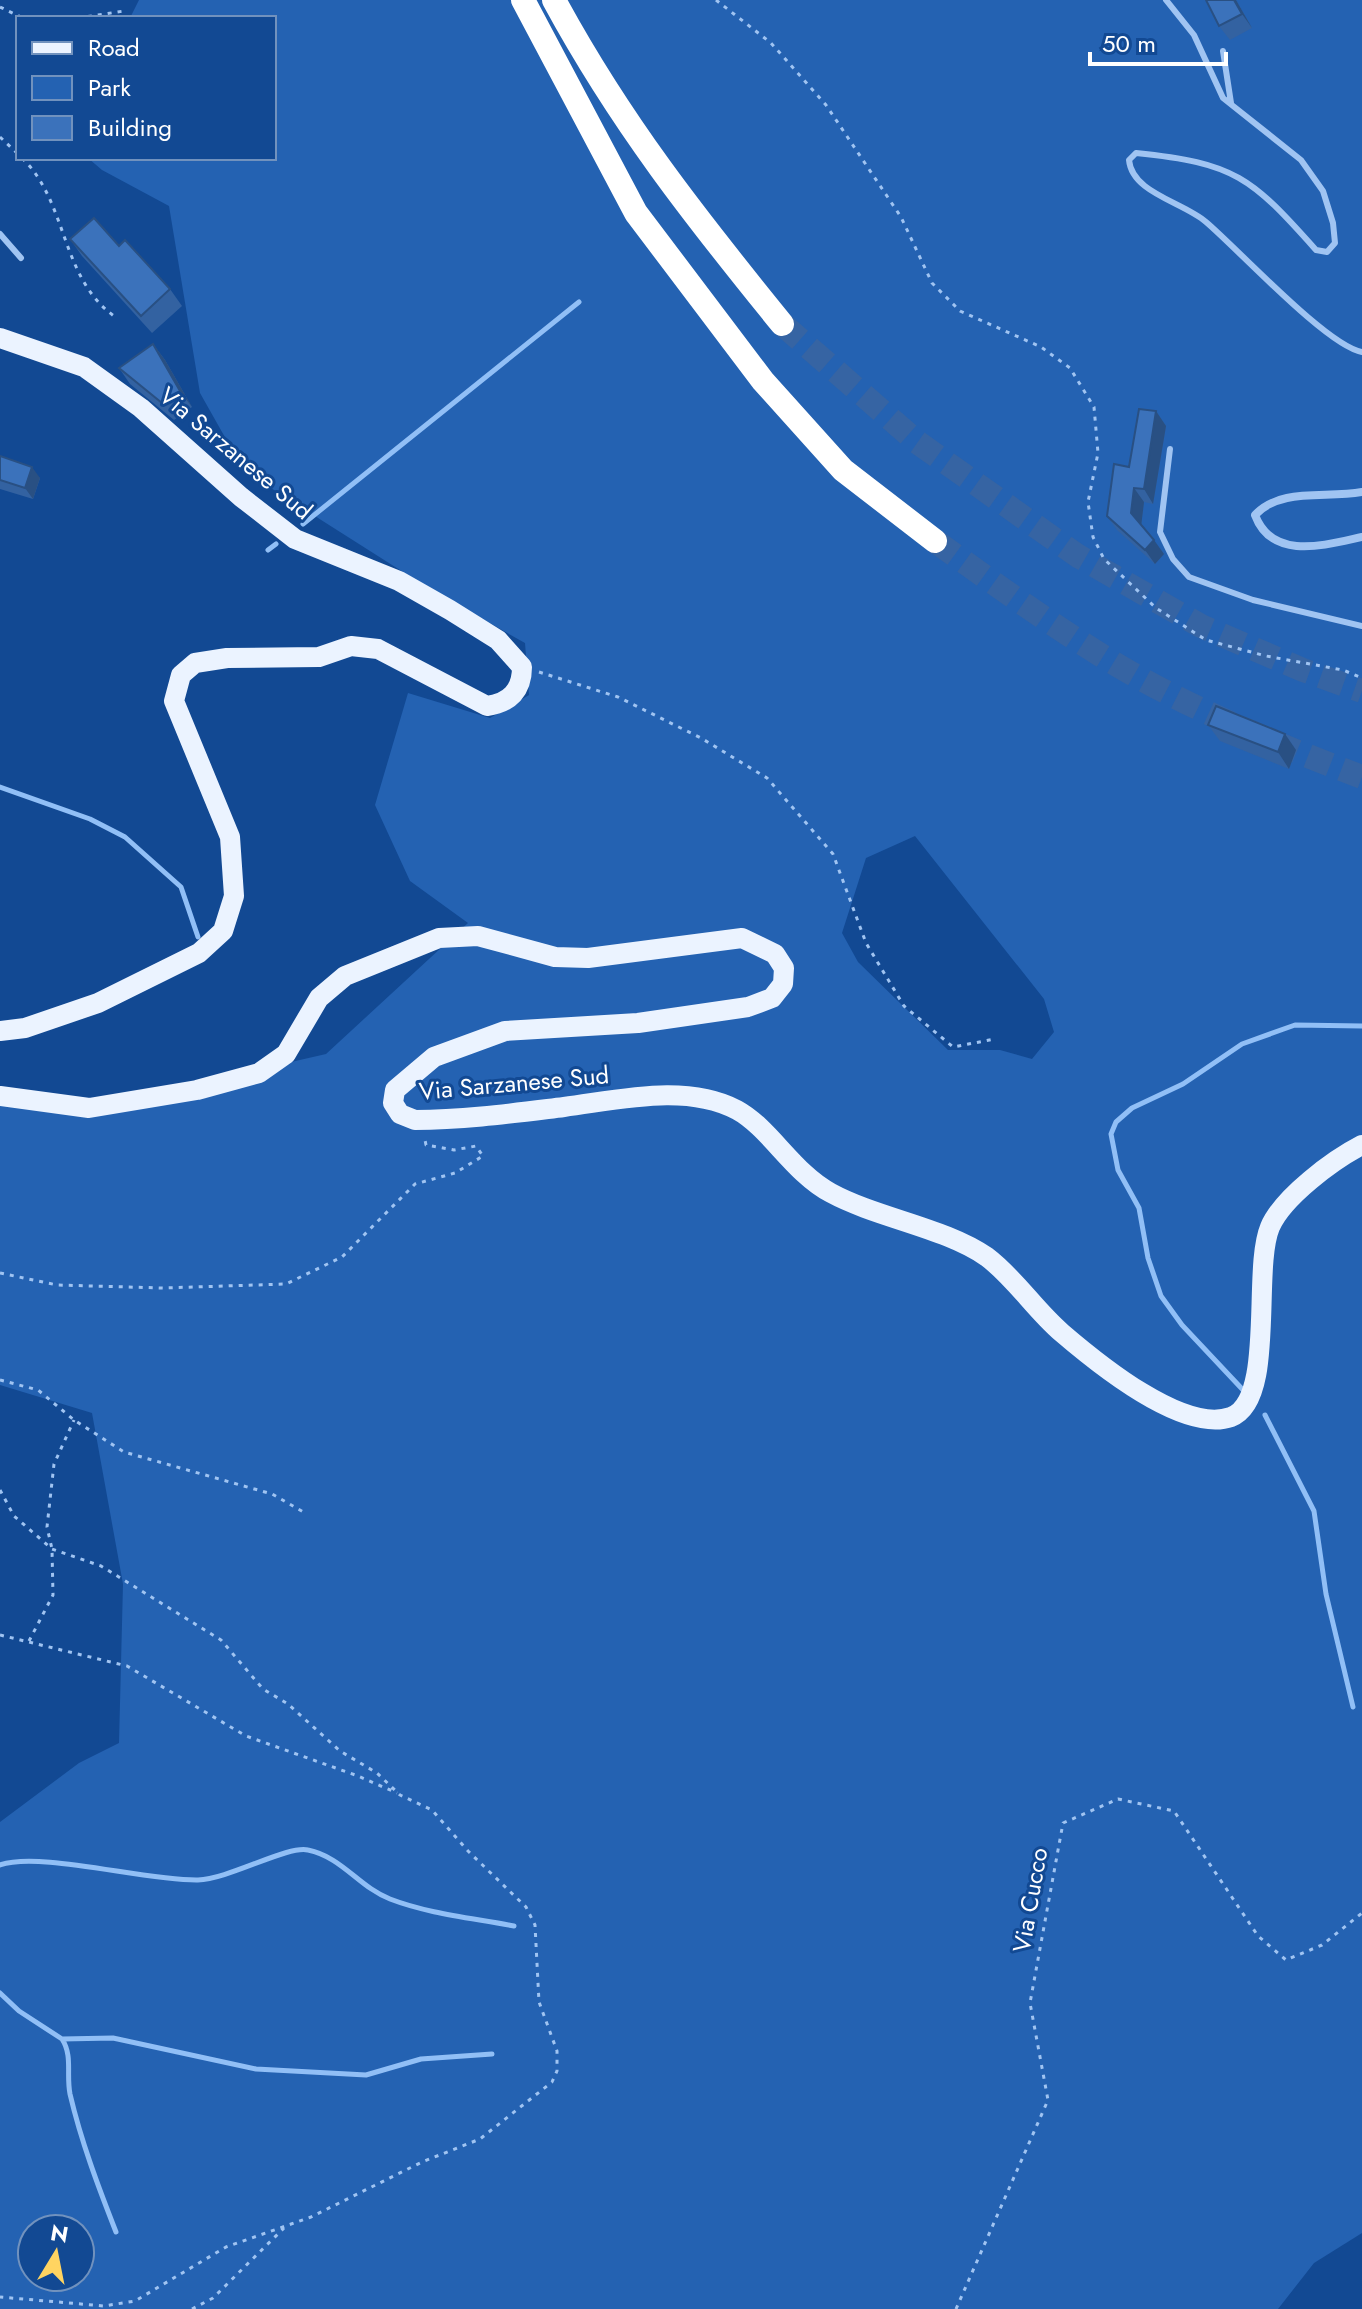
<svg xmlns="http://www.w3.org/2000/svg" width="1362" height="2309" viewBox="0 0 1362 2309" font-family="Jost,sans-serif">
  <style>
    .green { fill: #2462b2; fill-rule: evenodd }
    .lines { fill: none; stroke-linecap: round; stroke-linejoin: round }
    .stream { stroke: #91bff6; stroke-width: 5 }
    .highway-tunnel { stroke: #3664a3; stroke-width: 24; stroke-dasharray: 24 12; stroke-linecap: butt }
    .path { stroke: #a0c4f2; stroke-width: 3; stroke-dasharray: 4 6; stroke-linecap: butt }
    .lane { stroke: #a0c4f2; stroke-width: 6 }
    .street { stroke: #a0c4f2; stroke-width: 8 }
    .primary { stroke: #ebf3ff; stroke-width: 20 }
    .highway { stroke: #fff; stroke-width: 24 }
    .wall { fill: #3362a1 }
    .shaded-wall { fill: #295083 }
    .building { fill: #3b72bb; stroke: #295083; stroke-width: 2 }
    .labels { text-anchor: middle; dominant-baseline: central; stroke-width: 6; stroke-linejoin: round; paint-order: stroke }
    .street-label { font-size: 24px; fill: #fff; stroke: #124993 }
  </style>
  <rect width="100%" height="100%" fill="#124993"/>
  <path class="green" d="M139 0H1362V2233L1314 2263 1278 2309H0V1822L79 1763 119 1743 123 1584 92 1413 0 1385V1092L89 1108 326 1054 468 923 410 881 375 805 408 693 490 718 529 695 525 643 433 591 244 471 200 393 169 206 102 170 88 158H274V18H130ZM915 836 1044 999 1054 1032 1032 1059 1000 1050H948L858 962 842 933 866 858ZM32 2229H80V2277H32Z"/>
  <g class="lines">
    <path class="stream" d="M303 524 579 302
      M268 550 276 544
      M0 787 90 819 125 837 181 887 198 937
      M1244 1391 1182 1325 1161 1296 1148 1258 1139 1208 1118 1170 1111 1134 1116 1122 1132 1108 1183 1084 1242 1044 1295 1025 1362 1026
      M1265 1415 1314 1511 1326 1594 1353 1707
      M0 1865C39 1851 146 1881 198 1880 229 1879 288 1845 308 1850 342 1857 359 1887 390 1899 429 1914 473 1918 514 1926
      M0 1993 19 2011 62 2039 113 2038 256 2069 366 2075 421 2059 492 2054
      M62 2039C73 2056 66 2074 70 2094 81 2141 98 2186 116 2232"/>
    <path class="highway-tunnel" d="M782 324 917 442 1078 556 1201 626 1303 670 1362 691
      M935 541C995 584 1054 627 1117 665 1195 711 1278 745 1362 777"/>
    <path class="path" d="M716 0 771 43 826 105 901 217 932 283 960 311 1041 347 1070 368 1094 407 1098 453 1088 502 1093 537 1104 559 1156 608 1206 640 1266 656 1343 670 1362 678
      M0 7 23 18
      M78 18 124 11
      M0 137 18 154
      M22 158C68 202 60 277 114 316
      M539 672 618 697 701 738 767 778 833 854 866 943 904 1006 953 1047 995 1039
      M0 1273 57 1285 163 1288 286 1284 342 1257 415 1184 455 1173 483 1156 476 1146 454 1150 426 1145 425 1140
      M0 1380 38 1390 74 1420 124 1452 272 1494 307 1514
      M0 1490 14 1516 52 1549 101 1566 221 1640 263 1689 288 1704 340 1751 377 1773 400 1795 432 1810 468 1851 526 1907 535 1925 539 2002 557 2051V2071L552 2082 480 2139 422 2162 311 2217 226 2247 135 2301 104 2306 0 2297
      M0 1635 127 1666 246 1736 358 1776 397 1793
      M29 1641 53 1595 52 1549 47 1527 54 1464 74 1420
      M192 2309 213 2298 284 2228
      M956 2309 1048 2100 1030 2003 1063 1823 1118 1799 1174 1811 1258 1936 1286 1960 1322 1945 1362 1913"/>
    <path class="lane" d="M1166 0 1194 35 1223 98 1301 160 1323 191 1333 223 1335 243 1327 252 1316 250C1251 177 1235 163 1136 153L1129 160C1132 193 1183 202 1206 222 1238 249 1327 346 1362 352
      M1223 51 1231 103
      M0 234 21 258
      M1170 449 1160 532 1173 559 1189 577 1253 600 1362 626"/>
    <path class="street" d="M1362 492C1326 499 1281 487 1255 515 1272 561 1325 545 1362 537"/>
    <path class="primary" d="M0 338 84 367 141 408 241 497 295 539 399 581 450 610 498 640 522 667C522 690 510 703 487 706L378 649 351 646 319 657 227 658 195 663 181 675 174 701 230 837 234 896 223 931 199 953 98 1003 25 1028 0 1031
      M0 1096 89 1108 197 1090 259 1073 286 1054 319 998 345 976 439 938 478 936 555 957 588 958 742 938 775 954 784 968 783 984 772 998 748 1007 638 1023 505 1031 434 1057 395 1090 393 1103 400 1114 415 1120C465 1120 515 1113 564 1107 619 1100 686 1083 737 1110 770 1128 793 1173 831 1193 877 1218 946 1228 987 1257 1015 1278 1035 1310 1062 1333 1097 1363 1183 1434 1231 1417 1276 1400 1252 1270 1270 1227 1283 1197 1333 1160 1362 1145"/>
    <path class="highway" d="M523 0 636 213 763 381 843 470 935 541
      M554 0C620 122 695 217 782 324"/>
  </g>
  <path class="wall" d="M1236 0 1252 28 1230 40 1219 26Z
    M70 239 119 246 170 289 182 306 152 333 82 256Z
    M153 344 165 360 192 407 174 420 130 384 119 368Z
    M1156 411 1166 426 1153 504 1144 502 1141 525 1164 554 1155 564 1117 530 1107 516Z
    M0 456 40 478 33 499 0 489Z
    M1208 725 1285 734 1296 750 1289 769 1220 741Z"/>
  <path class="shaded-wall" d="M1234 0H1236L1252 28 1242 14Z
    M153 344 165 360 192 407 180 391Z
    M1156 411 1166 426 1153 504 1144 489Z
    M32 467 40 478 33 499 25 488Z
    M1134 488 1144 502 1141 527 1131 513Z
    M1154 540 1164 554 1155 564 1145 550Z
    M1285 734 1296 750 1289 769 1278 752Z"/>
  <path class="building" d="M1206 0H1234L1242 14 1219 26Z
    M94 218 119 246 125 240 170 289 141 316 70 239Z
    M153 344 180 391 162 403 119 368Z
    M1139 409 1156 411 1144 489 1134 488 1131 513 1154 540 1145 550 1107 516 1114 464 1129 467Z
    M0 456 32 467 25 488 0 480Z
    M1216 706 1285 734 1278 752 1208 725Z"/>
  <g class="labels">
    <g class="street-label">
      <text transform="translate(236 453) rotate(40)">Via Sarzanese Sud</text>
      <text transform="translate(514 1083) rotate(-5)">Via Sarzanese Sud</text>
      <text transform="translate(1030 1900) rotate(-80)">Via Cucco</text>
    </g>
  </g>
  <rect x="16" y="16" width="260" height="144" fill="#124993" stroke="#7192be" stroke-width="2"/>
  <rect x="32" y="42" width="40" height="12" fill="#ebf3ff" stroke="#7192be" stroke-width="2"/>
  <text x="88" y="56" font-size="24" fill="#ffffff">Road</text>
  <rect x="32" y="76" width="40" height="24" fill="#2462b2" stroke="#7192be" stroke-width="2"/>
  <text x="88" y="96" font-size="24" fill="#ffffff">Park</text>
  <rect x="32" y="116" width="40" height="24" fill="#3b72bb" stroke="#7192be" stroke-width="2"/>
  <text x="88" y="136" font-size="24" fill="#ffffff">Building</text>
  <g transform="translate(56 2253) rotate(10)"><circle r="38" fill="#124993" stroke="#7192be" stroke-width="2"/>
  <path d="M0-6L14 30L0 20L-14 30Z" fill="#ffd461"/>
  <text y="-12" font-size="22" font-weight="bold" text-anchor="middle" fill="#ffffff">N</text>
  </g>
  <path d="M1090 52v12h136v-12" fill="none" stroke="#ffffff" stroke-width="4"/>
  <text x="1102" y="52" font-size="24" fill="#ffffff" stroke="#124993" stroke-width="6" paint-order="stroke">50 m</text>
</svg>
